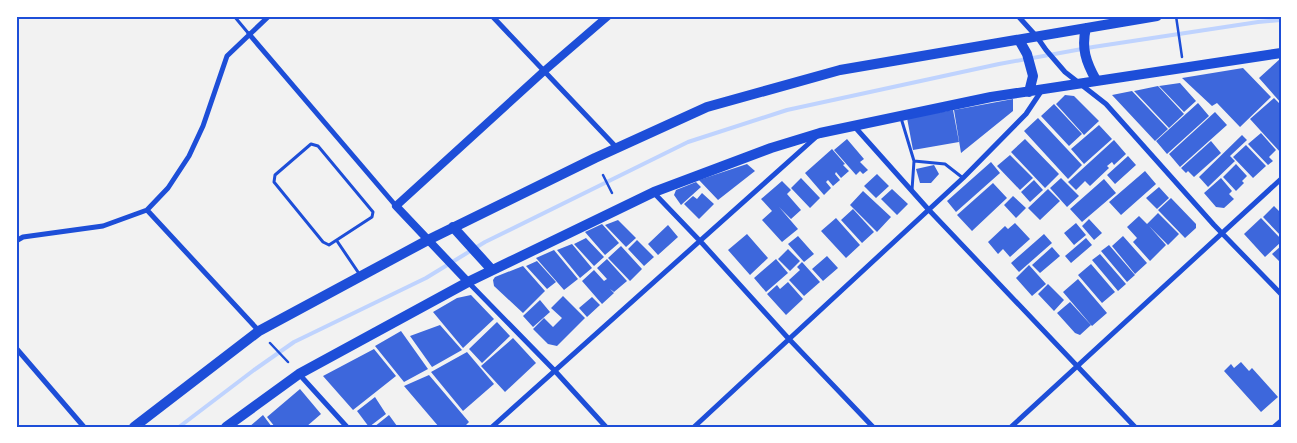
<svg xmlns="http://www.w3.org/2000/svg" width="1297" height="443" viewBox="0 0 1297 443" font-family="Overpass,sans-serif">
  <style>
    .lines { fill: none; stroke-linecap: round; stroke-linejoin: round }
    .stream { stroke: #bfd3fe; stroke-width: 4 }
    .building { fill: #3d67dc }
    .path { stroke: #1d4ed8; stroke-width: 2.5 }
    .service { stroke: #1d4ed8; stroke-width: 3 }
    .minor { stroke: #1d4ed8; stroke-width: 5 }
    .tertiary { stroke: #1d4ed8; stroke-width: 8 }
    .primary { stroke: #1d4ed8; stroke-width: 10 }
    .neatline { fill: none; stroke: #1d4ed8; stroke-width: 2 }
  </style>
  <rect width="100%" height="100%" fill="#f2f2f2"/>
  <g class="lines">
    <path class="stream" d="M179 427 254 370 294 342 426 278 485 242 688 142 787 110 999 64 1093 47 1258 22 1281 20"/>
  </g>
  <path class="building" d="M1281 58V103L1259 78Z
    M1243 68 1271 97 1240 127 1217 103 1212 106 1182 78Z
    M1180 83 1196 101 1184 112 1159 86Z
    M1158 86 1184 114 1169 128 1134 91Z
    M1132 91 1168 129 1155 141 1112 95Z
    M1065 95 1074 96 1099 121 1084 135 1056 104Z
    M1274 98 1281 105V153L1250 119Z
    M1013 99V111L961 153 954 110Z
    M1198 103 1209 116 1167 154 1156 141Z
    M1054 104 1082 134 1069 146 1041 116Z
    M953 110 959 142 913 150 907 118Z
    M1215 112 1227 125 1180 167 1169 154Z
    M1038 118 1082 165 1068 179 1024 131Z
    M1099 125 1112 139 1084 164 1071 149Z
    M1261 133 1276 150 1269 157 1273 161 1268 165 1248 144Z
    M1242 135 1247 140 1230 156 1235 161 1208 187 1199 177Z
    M847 139 864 159 860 162 868 170 863 174 860 171 856 175 834 150Z
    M1025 139 1059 174 1045 188 1011 152Z
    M1114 140 1126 154 1114 165 1112 162 1107 166 1109 168 1090 186 1085 181 1076 190 1068 182Z
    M1211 141 1221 153 1194 177 1188 171 1186 173 1181 168Z
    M1246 145 1266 166 1253 178 1233 157Z
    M832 149 845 164 843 165 849 171 841 178 836 172 835 174 840 180 833 186 828 180 826 182 831 188 824 195 805 173Z
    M1010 155 1033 178 1020 190 997 166Z
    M1128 156 1136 165 1115 184 1107 175Z
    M991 162 1000 173 956 212 947 201Z
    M747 164 755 171 718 200 699 180Z
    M1236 164 1247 176 1242 181 1244 183 1236 191 1223 177Z
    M934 165 939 174 931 183H920L916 169Z
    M1145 171 1156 184 1121 215 1109 202Z
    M877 174 889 186 876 198 864 186Z
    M801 178 820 198 810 208 791 188Z
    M1061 178 1079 196 1067 207 1050 188Z
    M1221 178 1232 191 1229 194 1234 199 1224 208 1216 207 1204 193Z
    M1104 179 1116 193 1082 222 1070 209Z
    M1034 180 1043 190 1030 202 1021 192Z
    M782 181 791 190 787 194 801 210 791 219 779 207 798 229 782 242 762 220 772 211 761 199Z
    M696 182 701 187 681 205 674 195 676 190Z
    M993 183 1007 198 972 231 957 215Z
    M1159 187 1169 198 1157 209 1146 198Z
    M892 189 908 204 897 215 881 199Z
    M1048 189 1060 201 1040 220 1028 208Z
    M863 191 891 217 877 232 850 205Z
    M702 193 714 204 699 219 684 204 693 196 697 199Z
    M1013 196 1026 208 1016 218 1004 205Z
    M1171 198 1196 224V228L1185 238 1158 210Z
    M1274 206 1281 213V236L1263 217Z
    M853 209 874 232 862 243 841 220Z
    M1158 213 1179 234 1168 245 1149 226 1166 245 1150 261 1133 242 1137 238 1127 227 1139 216 1147 224Z
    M836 218 860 245 846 258 821 231Z
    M1261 218 1281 239V242L1265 257 1244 234Z
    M1089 219 1102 233 1094 240 1082 226Z
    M618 220 636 238 626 247 605 225Z
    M1015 223 1030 239 1010 257 1003 249 998 254 988 242 1005 226 1008 229Z
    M1076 223 1086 235 1074 245 1064 233Z
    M602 224 619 243 605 255 585 232Z
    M668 225 678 237 658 255 648 244Z
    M747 234 768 258 750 275 728 250Z
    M1044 234 1052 243 1019 272 1011 263Z
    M798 236 814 254 804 262 788 244Z
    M1123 236 1147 263 1135 274 1112 246Z
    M586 238 604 257 594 266 574 244Z
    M1086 238 1092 245 1071 263 1065 256Z
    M637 240 654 257 644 266 628 249Z
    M572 244 592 268 580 278 557 250Z
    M1109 245 1135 275 1127 282 1101 251Z
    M621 246 642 269 630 281 608 258Z
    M1281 246V263L1272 254Z
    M1052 247 1060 256 1040 273 1032 265Z
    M788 249 800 261 790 271 778 259Z
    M554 250 578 279 564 290 536 258Z
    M1100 254 1126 284 1118 291 1092 260Z
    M827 256 838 268 823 281 812 269Z
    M607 259 627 281 614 292 610 289 614 293 602 304 582 281 594 270 604 281 607 279 597 268Z
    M776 259 788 273 766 292 754 278Z
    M537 261 556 282 547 289 526 266Z
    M802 262 820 282 804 296 789 280 800 270 797 267Z
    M1091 264 1115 292 1102 303 1078 275Z
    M1029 265 1046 284 1032 296 1016 278Z
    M523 266 545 291 523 313 494 286 493 280 495 277Z
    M1078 279 1107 313 1092 326 1063 292Z
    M788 282 803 299 786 315 767 294 777 285 780 289Z
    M1048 284 1064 300 1054 311 1038 294Z
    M471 295 494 319 463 348 433 312 457 298Z
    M563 296 585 318 557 346 548 344 533 329 544 318 553 327 562 318 551 308Z
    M592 297 600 305 587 317 579 308Z
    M540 300 550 312 533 327 523 316Z
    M1070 302 1091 325 1080 335 1075 333 1057 313Z
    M497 322 510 336 482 363 469 349Z
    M440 325 462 350 432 367 410 336Z
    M401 331 428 369 404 382 375 346Z
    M513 338 536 363 505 392 481 366Z
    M374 349 396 376 353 410 323 376Z
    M467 352 494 384 463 411 431 372Z
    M1241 362 1249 371 1252 368 1278 397 1261 412 1224 371 1231 364 1234 368Z
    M429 375 469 422 464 427H439L404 386Z
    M300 389 321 414 306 427H275L267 417Z
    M375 397 386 414 369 427 357 411Z
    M263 415 272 427H249Z
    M389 415 397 426 374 427Z"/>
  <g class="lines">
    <path class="path" d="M1176 16 1182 57
      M603 175 612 193
      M270 343 288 362"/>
    <path class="service" d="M234 16 249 34
      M901 118 914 161 912 190
      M311 144 318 146 373 212 372 217 329 245 323 242 274 182 275 175Z
      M914 161 945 164 963 178
      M337 241 360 275"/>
    <path class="minor" d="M492 16 617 148
      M1018 16 1037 37 1046 50 1065 72 1106 104 1214 225 1281 294
      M249 34 396 206
      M854 126 928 209 1135 427
      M654 193 701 242 788 338 873 427
      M147 210 259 331
      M16 241 23 237 103 226 147 210 168 188 189 156 203 126 227 56 269 16
      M468 282 555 371 606 427
      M16 348 84 427
      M299 374 347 427
      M492 427 816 137
      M694 427 963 178 1026 114 1042 90
      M1011 427 1281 179
      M1274 427 1281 421"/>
    <path class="tertiary" d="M468 282 396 206 543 72 608 16"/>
    <path class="primary" d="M1086 28C1081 48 1086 62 1096 80
      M1019 40 1027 54 1033 76 1029 92
      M453 227 492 270
      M134 427 259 331 428 240 595 158 707 107 840 70 1157 16
      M226 427 299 374 468 282 654 192 771 148 820 133 991 97 1281 53"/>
  </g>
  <rect width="1297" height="443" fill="none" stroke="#ffffff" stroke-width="35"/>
  <rect x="18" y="18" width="1262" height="408" class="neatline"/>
</svg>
